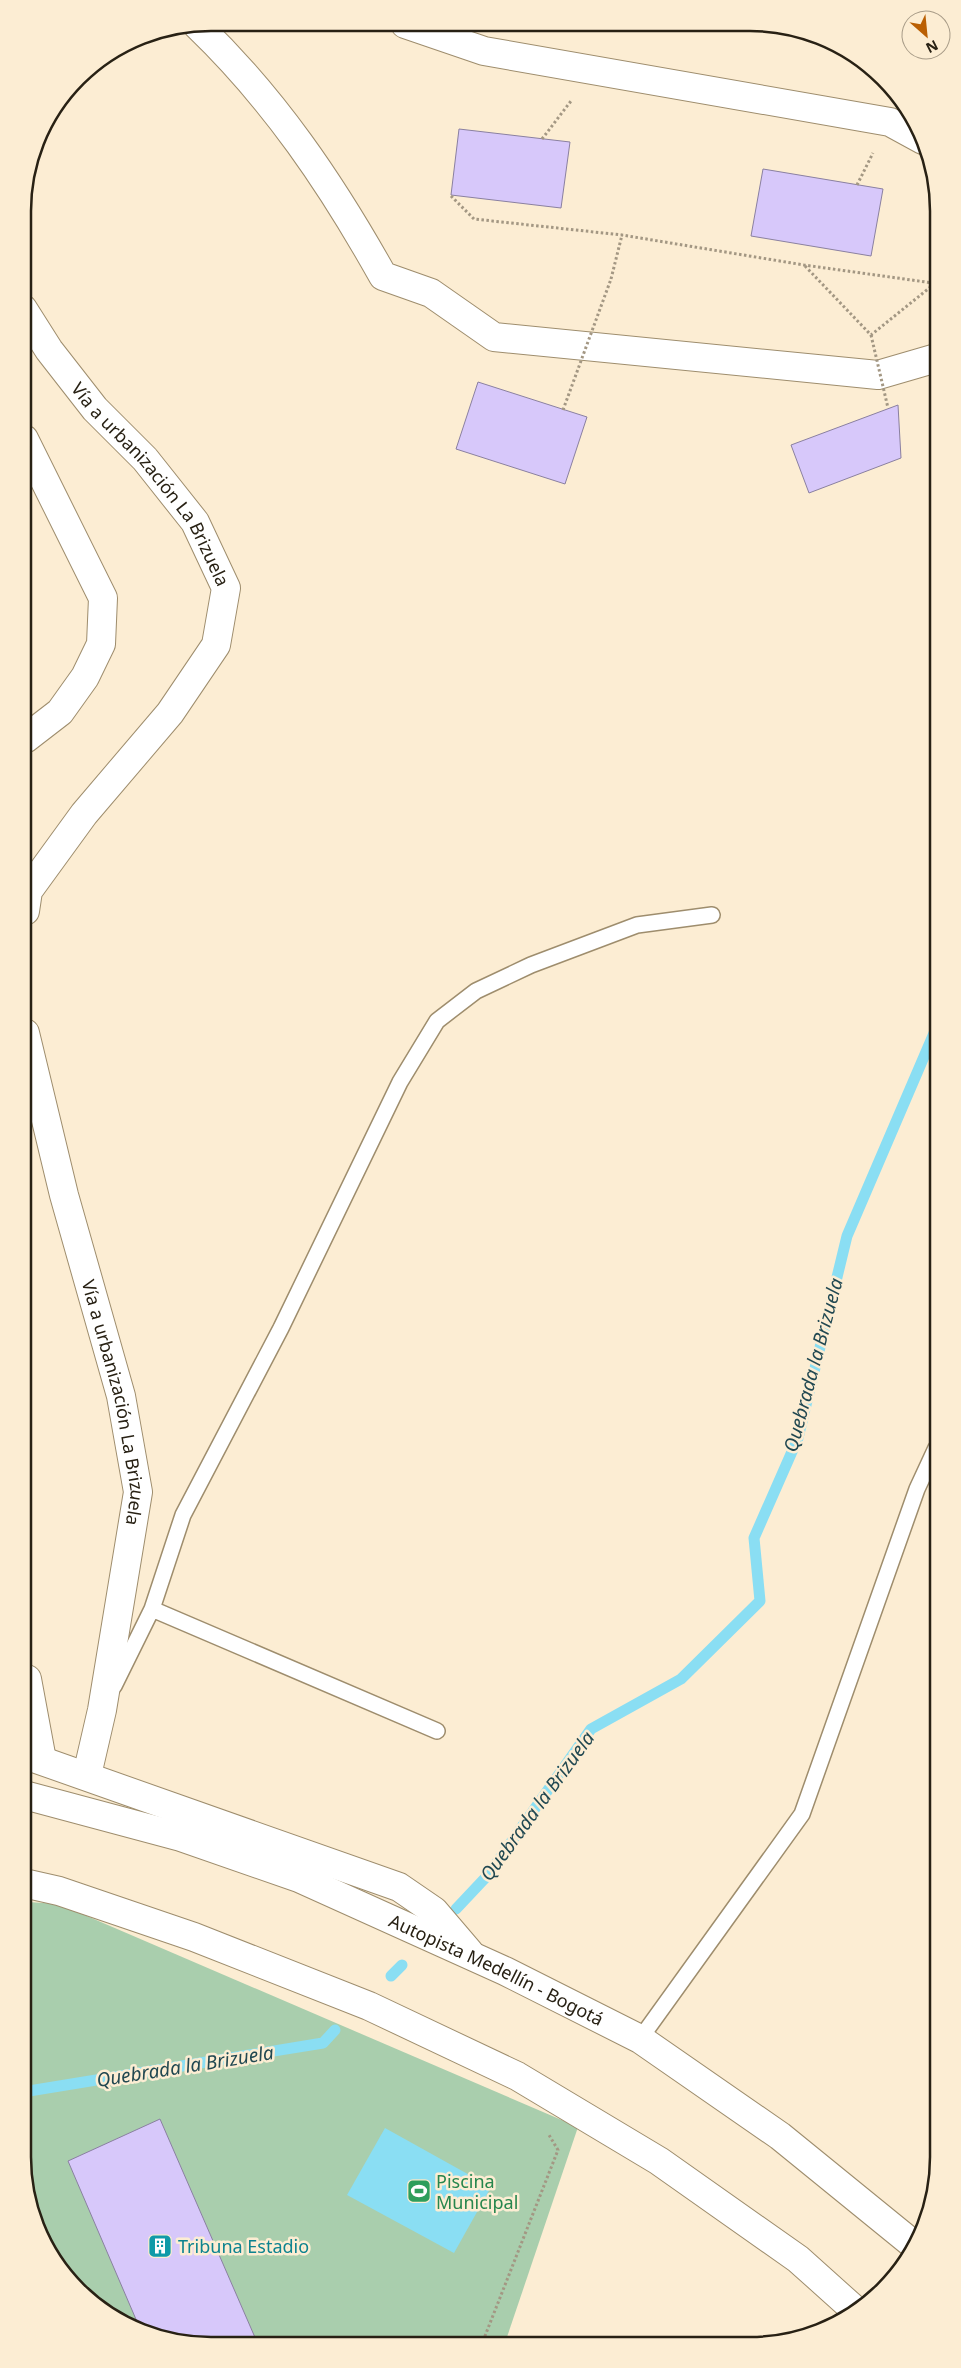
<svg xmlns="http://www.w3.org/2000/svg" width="961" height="2368" viewBox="0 0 961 2368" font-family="'Noto Sans',sans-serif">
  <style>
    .green { fill: #a9cead }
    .water { fill: #8adef3 }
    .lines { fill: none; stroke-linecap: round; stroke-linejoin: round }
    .stream { stroke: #8adef3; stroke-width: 11 }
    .building { fill: #d7c8fa; stroke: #8a80a0 }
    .service-casing { stroke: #9e8d6d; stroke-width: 18 }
    .minor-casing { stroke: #9e8d6d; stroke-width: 30 }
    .trunk-casing { stroke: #9e8d6d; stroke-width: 30 }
    .path { stroke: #a39783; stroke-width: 3; stroke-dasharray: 2.5 2.5; stroke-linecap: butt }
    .service { stroke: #fff; stroke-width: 15 }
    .minor { stroke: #fff; stroke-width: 28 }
    .trunk { stroke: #fff; stroke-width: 28 }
    .path-bridge { stroke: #a39783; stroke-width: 3; stroke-dasharray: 2.5 2.5; stroke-linecap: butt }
    .labels { text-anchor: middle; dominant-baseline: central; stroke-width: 5; stroke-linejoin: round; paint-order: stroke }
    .street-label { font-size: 18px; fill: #282114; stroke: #fcedd3 }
    .leisure-label { font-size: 18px; fill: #27864d; stroke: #fcedd3; text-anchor: start }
    .culture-label { font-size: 18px; fill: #0d838f; stroke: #fcedd3; text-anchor: start }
    .water-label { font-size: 19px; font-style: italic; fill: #214851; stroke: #fcedd3 }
    .rim { fill: none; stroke: #282114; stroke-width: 2.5 }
  </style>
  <rect width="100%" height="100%" fill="#fcedd3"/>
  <path class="green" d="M28 1902 59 1904 578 2127 506 2340 174 2342 127 2326 86 2299 48 2252 29 2206Z"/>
  <path class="water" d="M385 2128 491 2187 454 2253 347 2195Z"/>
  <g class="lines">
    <path class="stream" d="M456 1909 488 1875 591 1729 681 1679 760 1601 754 1538 798 1438 847 1236 935 1031
      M391 1976 402 1965
      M29 2091 323 2043 335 2030"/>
  </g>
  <path class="building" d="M459 129 570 142 561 208 451 195Z
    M763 169 883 189 871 256 751 236Z
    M478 382 587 417 565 484 456 449Z
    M898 405 901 458 809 493 791 445Z
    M160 2119 257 2342H174L141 2331 68 2161Z"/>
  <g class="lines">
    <g class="service-casing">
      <path id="service" d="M152 1609 437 1731
        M114 1686 152 1609 183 1515 281 1328 400 1082 437 1021 476 991 531 965 637 925 712 915
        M640 2039 802 1814 917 1489 936 1448"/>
    </g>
    <g class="minor-casing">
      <g id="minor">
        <path d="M405 24 484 51 890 122 923 140"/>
        <path d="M197 25C274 99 331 183 383 276L431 293 494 337 878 375 933 359"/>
        <path id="s1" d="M23 309 49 350 95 409 145 459 195 522 226 588 216 645 170 713 84 814 28 891 25 911"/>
        <path d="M24 439 103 598 101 644 85 677 60 712 25 739"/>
        <path id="s2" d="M25 1033 64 1195 121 1396 138 1492 102 1710 87 1775"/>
        <path d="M27 1679 42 1760"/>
      </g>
    </g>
    <g class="trunk-casing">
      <g id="trunk">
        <path d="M28 1756 399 1887 434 1911 469 1952"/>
        <path id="s3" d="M28 1796 181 1837 299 1878 505 1971 640 2039 780 2136 914 2245"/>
        <path d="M28 1884 59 1891 194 1937 369 2006 517 2076 659 2161 798 2259 856 2311"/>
      </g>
    </g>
    <path class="path" d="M542 139 571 101
      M857 185 873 153
      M451 196 474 219 622 235 804 265 933 283
      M805 266 871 335 933 285
      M611 279 622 235
      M483 2341 558 2150 549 2135"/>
    <use href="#service" class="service"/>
    <use href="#minor" class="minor"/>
    <use href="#trunk" class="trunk"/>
    <path class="path-bridge" d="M871 335 888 408
      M563 410 611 279"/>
  </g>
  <defs>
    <g id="stadium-square" transform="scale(1.25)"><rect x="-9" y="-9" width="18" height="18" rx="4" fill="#2e9e5b" stroke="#fcedd3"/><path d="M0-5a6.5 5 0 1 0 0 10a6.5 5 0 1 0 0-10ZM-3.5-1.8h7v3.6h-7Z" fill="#fff"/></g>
    <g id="building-square" transform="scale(1.25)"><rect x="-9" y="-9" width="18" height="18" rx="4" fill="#0f9aa8" stroke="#fcedd3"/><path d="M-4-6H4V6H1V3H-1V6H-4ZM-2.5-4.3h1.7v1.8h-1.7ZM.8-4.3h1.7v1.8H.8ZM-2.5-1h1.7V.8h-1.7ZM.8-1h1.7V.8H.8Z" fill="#fff"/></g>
  </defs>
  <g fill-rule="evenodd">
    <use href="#stadium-square" x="419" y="2191"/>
    <use href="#building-square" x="160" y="2246"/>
  </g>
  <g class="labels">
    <g class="street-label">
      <text stroke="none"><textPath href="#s1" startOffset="218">Vía a urbanización La Brizuela</textPath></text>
      <text stroke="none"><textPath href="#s2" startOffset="381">Vía a urbanización La Brizuela</textPath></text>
      <text stroke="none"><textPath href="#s3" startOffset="501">Autopista Medellín - Bogotá</textPath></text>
    </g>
    <g class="leisure-label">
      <text x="436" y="2181">Piscina<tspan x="436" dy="21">Municipal</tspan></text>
    </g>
    <g class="culture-label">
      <text x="178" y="2246">Tribuna Estadio</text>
    </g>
    <g class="water-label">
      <text transform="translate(813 1365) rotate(-75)">Quebrada la Brizuela</text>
      <text transform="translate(537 1806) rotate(-54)">Quebrada la Brizuela</text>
      <text transform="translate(185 2066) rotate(-9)">Quebrada la Brizuela</text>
    </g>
  </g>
  <path d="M0 0H961V2368H0ZM211 31H750A180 180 0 0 1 930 211V2157A180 180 0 0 1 750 2337H211A180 180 0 0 1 31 2157V211A180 180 0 0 1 211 31Z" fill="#fcedd3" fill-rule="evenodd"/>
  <path class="rim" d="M211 31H750A180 180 0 0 1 930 211V2157A180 180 0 0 1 750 2337H211A180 180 0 0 1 31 2157V211A180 180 0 0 1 211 31Z"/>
  <g transform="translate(926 35) rotate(153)"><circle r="24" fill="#fcedd3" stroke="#a79b87"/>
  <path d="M0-4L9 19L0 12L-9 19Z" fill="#ba5f02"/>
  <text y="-8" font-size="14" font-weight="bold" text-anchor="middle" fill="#282114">N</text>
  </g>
</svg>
